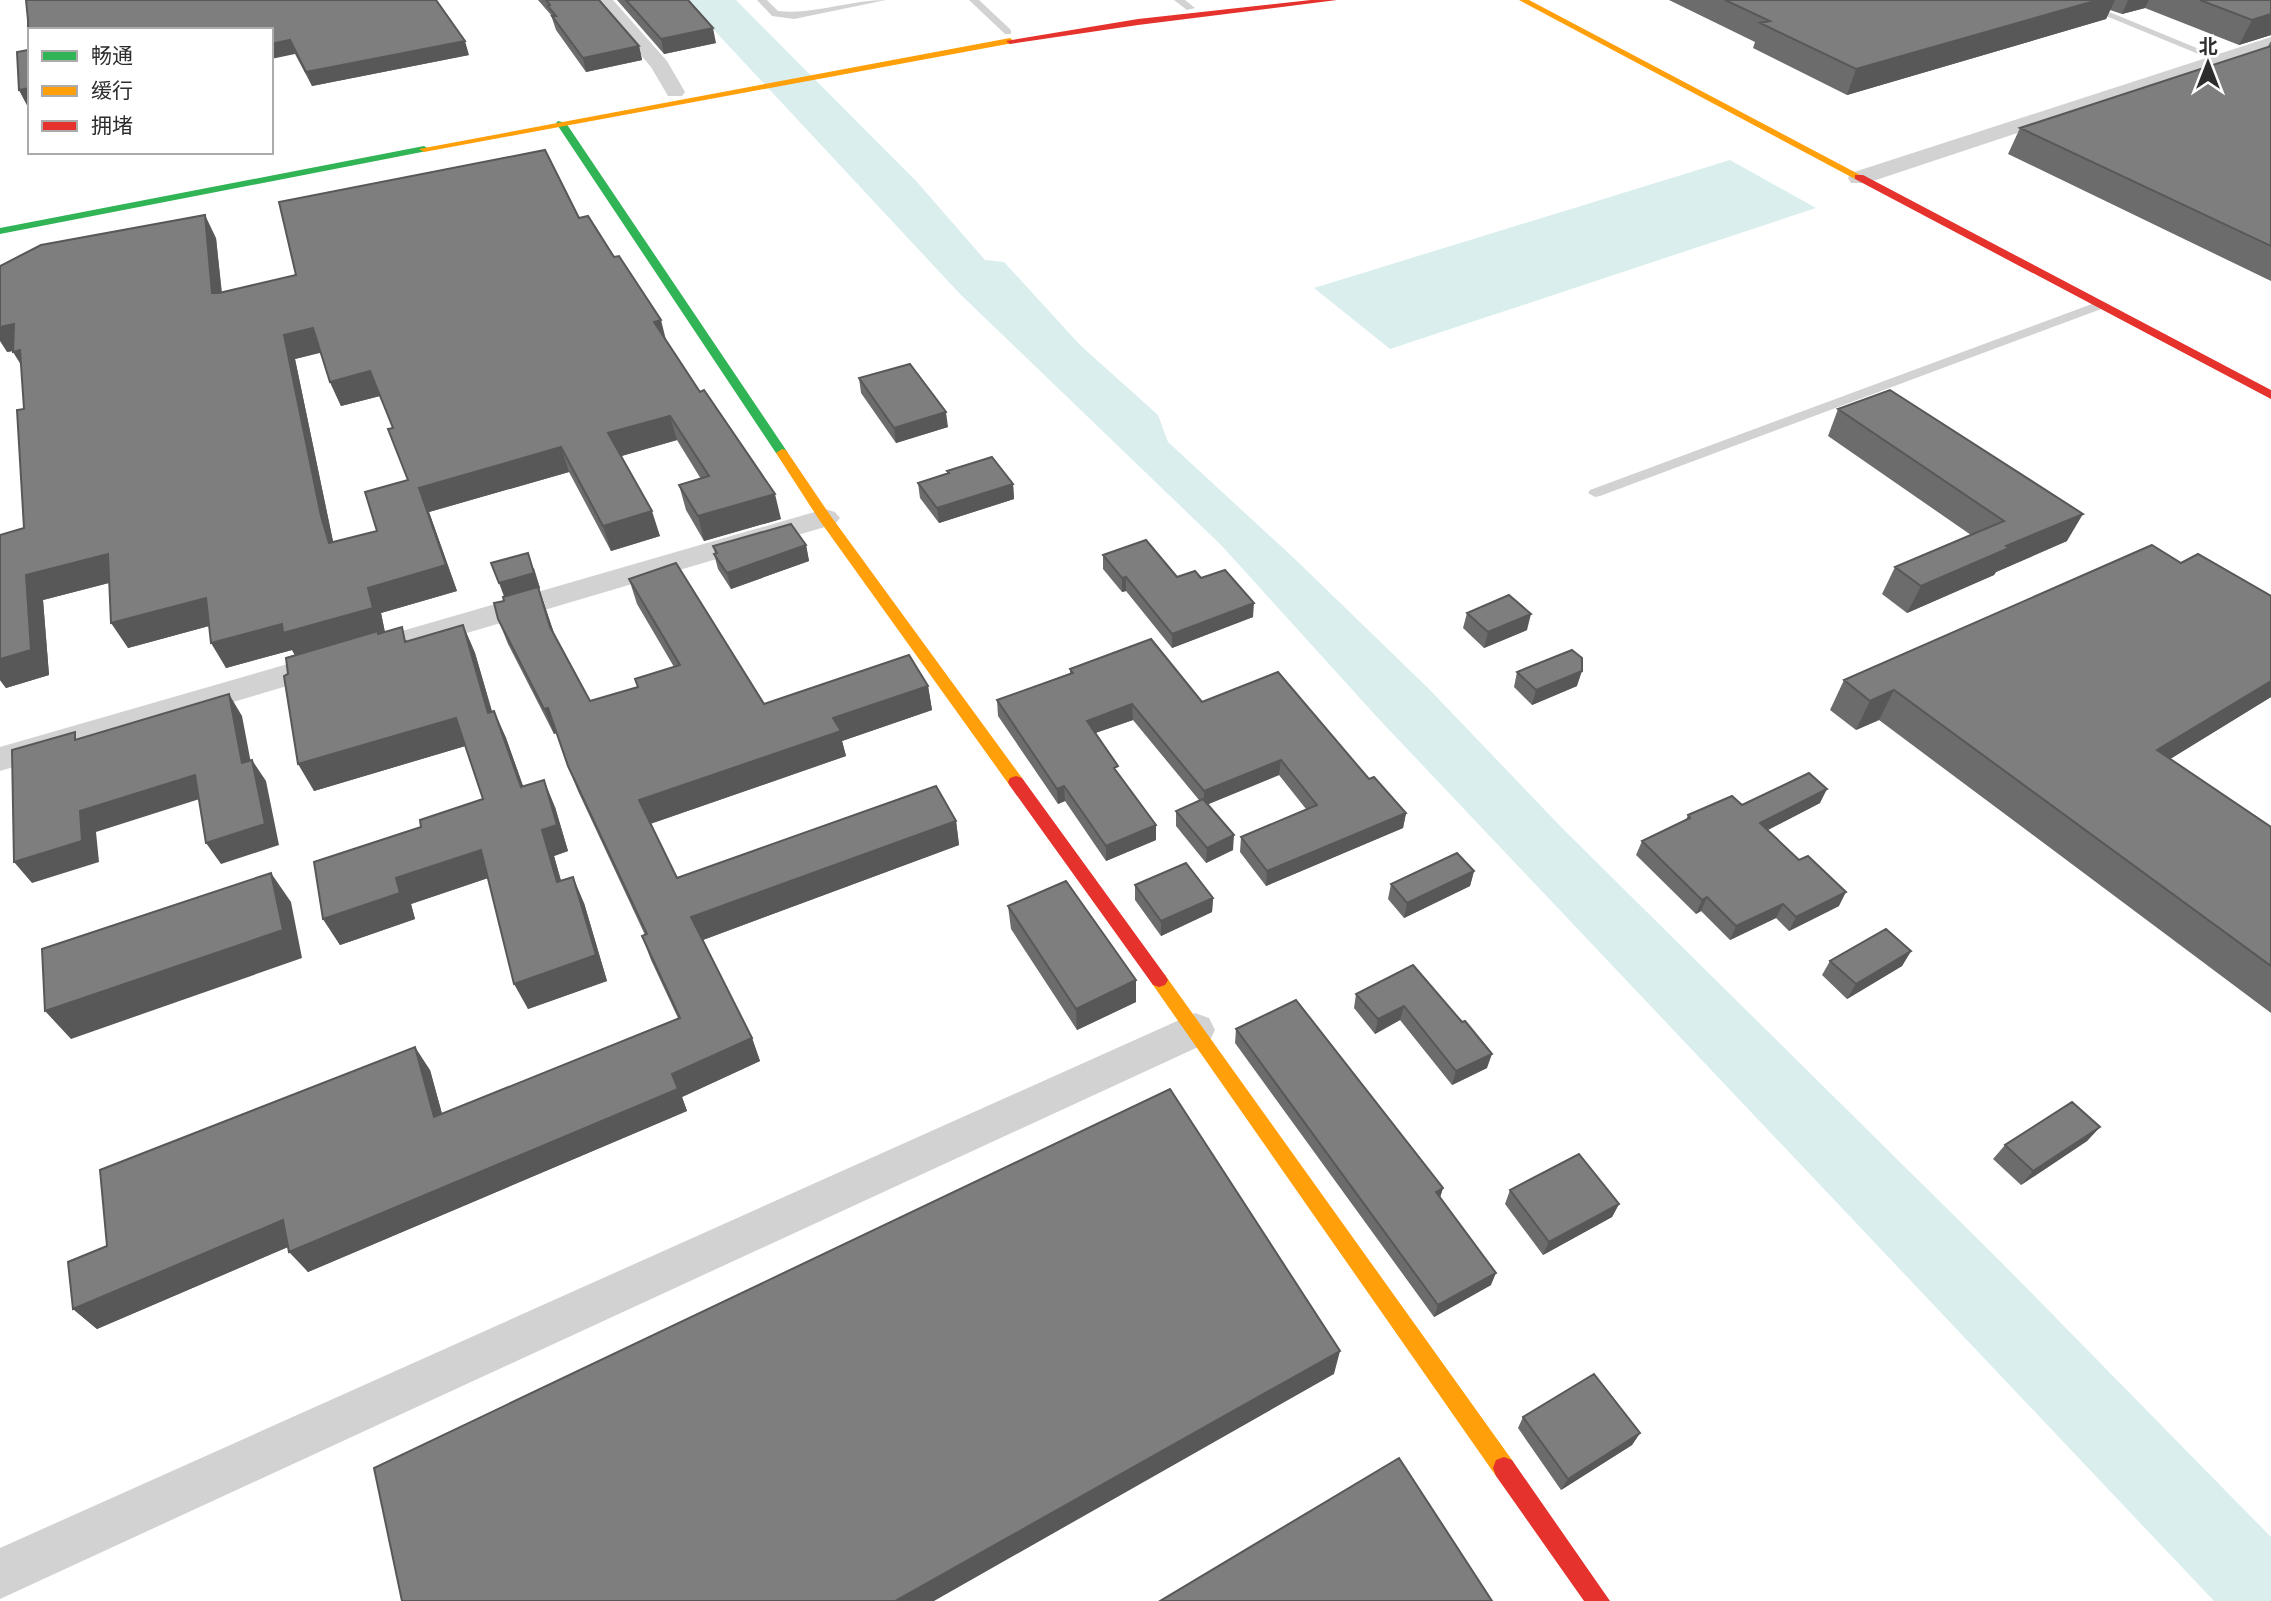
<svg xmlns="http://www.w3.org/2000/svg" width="2271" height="1601" viewBox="0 0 2271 1601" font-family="Mulish,'Noto Sans SC',sans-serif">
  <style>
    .water { fill: #daeeee }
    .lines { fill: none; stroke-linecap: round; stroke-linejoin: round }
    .lane { fill: #d2d2d2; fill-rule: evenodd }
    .street { fill: #d2d2d2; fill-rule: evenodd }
    .fast { fill: #30b455; fill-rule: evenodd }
    .slow { fill: #ff9f0a; fill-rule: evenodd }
    .jam { fill: #e5322d; fill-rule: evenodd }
    .wall { fill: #6c6c6c; fill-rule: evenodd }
    .shaded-wall { fill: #585858 }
    .building { fill: #7e7e7e; stroke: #585858; stroke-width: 2; fill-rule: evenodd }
  </style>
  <rect width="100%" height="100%" fill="#fff"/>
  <path class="water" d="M686 0H736L917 182 985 260 1004 262 1080 345 1158 415 1168 442 1297 561 1429 689 1564 830 2002 1263 2271 1537V1601H2214L1376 716 1222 546 960 294Z
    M1730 160 1816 208 1390 349 1314 288Z"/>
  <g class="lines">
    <path class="lane" d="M757 0H767L778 11C814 15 849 0 886 0L794 19 772 16Z
      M969 0H979L1011 30V34H1005Z
      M1174 0H1185L1195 8 1187 10Z
      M2067 0H2080L2226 60 2218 62Z
      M2100 301 2106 305 2104 308 1600 496 1595 497 1588 493 1590 490Z"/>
    <path class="street" d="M594 0H613L667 61 685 92 682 96H668L651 67Z
      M2271 37V49L1867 183H1851L1848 178 1851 173Z
      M825 509 835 512 840 518 835 524 0 771V747Z
      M1195 1013 1209 1018 1215 1030 1209 1042 0 1599V1548Z"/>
    <path class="fast" d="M558 121 566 123 788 453 786 456 782 457 776 453 556 123Z
      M424 146 429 149 427 151 0 234V228Z"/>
    <path class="slow" d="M1519 0H1529L1864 177 1855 179Z
      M1010 38 1014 41 1013 43 424 152 419 149Z
      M782 449 786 450 830 515 1022 778 1024 782 1022 786H1010L820 521 776 453Z
      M1159 973 1165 975 1512 1460 1515 1468 1512 1476 1504 1479 1496 1476 1153 985 1150 980 1153 975Z"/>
    <path class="jam" d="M1311 0H1337L1138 25 1010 44 1006 41 1138 19Z
      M1855 175H1863L2271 390V399L1855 179Z
      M1016 776 1022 778 1165 975 1168 980 1165 985 1159 987 1153 985 1010 786 1008 782 1010 778Z
      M1504 1457 1512 1460 1610 1601H1584L1496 1476 1493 1468 1496 1460Z"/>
  </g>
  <path class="wall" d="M538 0H599L639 46 642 60 586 72 556 30 551 15Z
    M617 0H688L716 43 664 54Z
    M1669 0H2271V35L2239 45 2145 8 2122 14 2110 10 2106 19 1847 95 1753 48 1755 42Z
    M28 20 469 55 312 86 295 54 30 30V104L27 105 19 90 28 50Z
    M2271 41V281L2008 154 2020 128 2267 48Z
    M579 218 666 340 781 519 704 541 686 510 679 485 701 479 677 440 621 456 660 536 611 551 569 472 429 512 457 591 381 613 385 632 408 641 463 625 475 653 492 711H494L506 738 523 786 555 807 568 851 554 856 561 881 584 903 607 981 528 1009 488 878 411 904 415 919 340 945 323 919 421 827 483 799 465 746 314 791 288 674 295 655 292 650 226 668 209 626 128 648 109 583 43 600 49 675 6 688 0 680V535L24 528V409L21 364 13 351 7 352 216 238 222 293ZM321 352 330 382 341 406 380 396 393 428 408 480 377 531 333 542 295 359Z
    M859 378 948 427 896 443 861 393Z
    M1838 409 2067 541 1996 572 1994 575 1907 613 1882 594 1895 567 1971 535 1828 436Z
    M947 471 1013 484 1014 499 939 523 920 498 918 483 947 474Z
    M806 545 809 561 731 589 718 569 714 554 715 553 713 546Z
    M1103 555 1177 577 1201 578 1253 617 1172 648 1126 591 1122 592 1103 569Z
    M2181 563 2271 596V697L2170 759 2271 827V1013L1879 720 1856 730 1830 710 1844 680Z
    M534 568 540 588 539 589 554 634 590 701 637 687 674 667 637 604 629 579 764 704 928 686 932 710 842 741 846 756 650 824 677 878 956 821 959 845 703 940 752 1038 760 1061 682 1097 687 1111 308 1272 288 1247 97 1329 73 1309 107 1246 430 1070 442 1114 678 1018 651 960 642 936 645 935 578 791 568 766 557 733 554 734 508 644 498 619 504 601Z
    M1467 613 1527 630 1484 648 1463 628Z
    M1070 669 1202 702 1369 779 1406 813 1403 828 1266 886 1240 852 1241 837 1306 809 1279 775 1208 804 1233 850 1206 863 1176 826V811L1199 800 1133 720 1095 733 1118 774 1156 825V840L1106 861 1065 801 1058 804 998 716 997 700 1070 673Z
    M1517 672 1577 686 1532 705 1514 687Z
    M1820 803 1768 830 1839 906 1789 931 1776 918 1730 940 1701 911 1696 914 1636 855 1642 841 1686 820 1688 815 1742 805Z
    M1474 871 1470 886 1404 918 1388 899 1391 884Z
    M1135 885 1213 898 1212 912 1161 936 1135 900Z
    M1008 906 1136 1002 1077 1030 1011 929Z
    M1911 951 1902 966 1847 999 1822 975 1830 961Z
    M1413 965 1487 1068 1452 1085 1400 1020 1375 1034 1354 1008 1356 994Z
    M1236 1029 1443 1188 1440 1197 1491 1285 1434 1317 1235 1043Z
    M2100 1127 2087 1141 2021 1185 1993 1159 2005 1145Z
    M1510 1190 1619 1204 1612 1217 1543 1255 1505 1204Z
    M1523 1417 1640 1433 1632 1445 1561 1490 1518 1428Z"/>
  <path class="shaded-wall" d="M2098 0H2115L2106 19 1847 95 1856 69Z
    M2128 0H2149L2145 8 2122 14Z
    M2271 14V35L2239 45 2252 20Z
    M713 28 716 43 664 54 661 39Z
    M290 40 295 54 271 59V44Z
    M465 41 469 55 312 86 306 72Z
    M639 46 642 60 586 72 583 58Z
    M30 88V104L27 105 19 90Z
    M205 215 216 238 224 317 212 293Z
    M661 320 667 344 654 322Z
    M14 324 29 348 7 352 0 341V327Z
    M313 328 324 352 295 359 333 541 341 568 329 543 321 516 284 335Z
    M20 350 28 376 13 352Z
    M370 371 380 396 341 406 330 382Z
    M946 412 948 427 896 443 894 428Z
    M670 416 677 440 615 458 608 433Z
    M561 447 569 472 429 512 457 591 381 613 385 633 297 659 292 650 226 668 211 643 368 588 419 488Z
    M1013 484 1014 499 939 523 937 508Z
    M775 494 781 519 704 541 698 516Z
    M652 511 660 536 611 551 603 526Z
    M2083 514 2067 541 1996 572 1994 575 1907 613 1921 586 2006 546Z
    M806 545 809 561 731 589 727 573Z
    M528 553 540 588 539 589 547 612 560 651 505 599 499 583Z
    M108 554 124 579 43 600 49 675 6 688 0 680V659L26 575Z
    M1126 577V591L1122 592V578Z
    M206 598 220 623 128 648 111 623Z
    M1254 603 1253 617 1172 648V634Z
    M1531 614 1527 630 1484 648 1488 632Z
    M463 625 475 653 500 740 488 713Z
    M1582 671 1577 686 1532 705 1536 690Z
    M2271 681V697L2136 780 2157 750Z
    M928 686 932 710 842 741 846 756 647 825 639 800 833 718Z
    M1894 690 1879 720 1856 730 1870 701Z
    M229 694 242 716 255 784 242 763Z
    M1132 704 1133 720 1087 736V721Z
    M548 708 558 732 554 734 544 709Z
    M494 711 506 738 533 814 521 787Z
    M456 718 469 745 314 791 298 764Z
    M252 760 266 781 279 845 221 864 206 843Z
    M1281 760 1279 775 1204 806V791Z
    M195 775 209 796 96 832 99 862 32 883 14 862 80 811Z
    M544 780 555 807 568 851 554 856 569 909 557 882 542 830Z
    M1064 786 1065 801 1058 804 1057 789Z
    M1827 789 1820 803 1754 837 1760 823Z
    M1406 813 1403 828 1266 886 1267 871Z
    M956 821 959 845 700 941 691 917Z
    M1156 825V840L1106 861V846Z
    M1234 835 1233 850 1206 863 1207 848Z
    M481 850 494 876 411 904 415 919 340 945 323 919 396 878Z
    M1474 871 1470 886 1404 918 1407 903Z
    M271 873 291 902 302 958 71 1039 45 1011Z
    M573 877 584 903 607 981 528 1009 514 984Z
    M1846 892 1839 906 1789 931 1796 917Z
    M1707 897 1701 911 1696 914 1702 900Z
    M1213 898 1212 912 1161 936V921Z
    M1783 904 1776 918 1730 940 1736 926Z
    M1911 951 1902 966 1847 999 1856 984Z
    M1136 980V1002L1077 1030 1076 1009Z
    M1404 1006 1400 1020 1375 1034 1378 1019Z
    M752 1038 760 1061 682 1097 687 1111 308 1272 289 1252Z
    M415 1047 430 1070 449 1139 434 1117Z
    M1492 1054 1487 1068 1452 1085 1456 1071Z
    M2100 1127 2087 1141 2021 1185 2033 1171Z
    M1443 1188 1439 1201 1436 1192Z
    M1619 1204 1612 1217 1543 1255 1549 1242Z
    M283 1220 302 1241 97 1329 73 1309Z
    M1496 1273 1491 1285 1434 1317 1438 1305Z
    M1340 1351 1334 1374 934 1601H895Z
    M1640 1433 1632 1445 1561 1490 1568 1479Z"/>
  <path class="building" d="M26 0H436L465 41 306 72 290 40 271 44V30H30V88L19 90 17 52 28 50V20Z
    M546 0H599L639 46 583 58 552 16H556L548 6 550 5Z
    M626 0H688L713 28 661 39Z
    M1725 0H2098L1856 69 1760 23 1770 21Z
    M2200 0H2271V14L2252 20Z
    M2271 46V246L2020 128Z
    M545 150 579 218 588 216 614 257 619 256 661 320 654 322 700 392 704 390 775 494 698 516 679 485 709 476 670 416 608 433 652 511 603 526 561 447 419 488 446 565 368 588 373 608 283 633 282 624 211 643 206 598 111 623 108 554 26 575 31 650 0 659V535L24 528 17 410 24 409 20 350 13 352 14 324 0 327V266L41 245 205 215 212 293H219L296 275 279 202ZM313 328 330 382 370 371 393 428 388 429 408 480 365 492 377 531 329 543 321 516 284 335Z
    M910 364 946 412 894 428 859 378Z
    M1890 390 2083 514 2006 546 2009 548 1921 586 1895 567 2004 521 1838 409Z
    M992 457 1013 484 937 508 918 483 949 473 947 471Z
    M791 524 806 545 727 573 714 554 717 553 713 546Z
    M1146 540 1177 577 1195 571 1201 578 1225 570 1254 603 1172 634 1126 577 1122 578 1103 555Z
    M2152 545 2181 563 2198 554 2271 596V681L2157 750 2271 827V966L1894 690 1870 701 1844 680Z
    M528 553 534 573 499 583 491 563Z
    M676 563 764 704 909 655 928 686 833 718 841 731 639 800 677 878 936 786 956 821 691 917 752 1038 672 1074 678 1089 289 1252 283 1220 73 1309 68 1262 107 1246 100 1170 415 1047 434 1117 680 1018 642 936 647 934 568 766 548 708 544 709 498 619 494 603 504 601 503 597 538 587 550 627 590 701 638 687 635 679 680 665 629 579Z
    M1509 595 1531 614 1488 632 1467 613Z
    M463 625 488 713 494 711 521 787 544 780 557 825 542 830 557 882 573 877 596 955 514 984 481 850 396 878 400 893 323 919 314 862 421 827 420 820 483 799 456 718 298 764 284 676 288 674 286 658 378 631V634L402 627 405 642Z
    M1151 639 1202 702 1278 672 1369 779 1374 777 1406 813 1267 871 1241 837 1317 805 1281 760 1204 791 1132 704 1087 721 1118 766 1114 768 1156 825 1106 846 1064 786 1057 789 997 700 1073 673 1070 669Z
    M1572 650 1582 658V671L1536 690 1517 672Z
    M229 694 242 763 252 760 265 824 206 843 195 775 80 811 82 841 14 862 12 750 75 732V740Z
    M1809 773 1827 789 1760 823 1799 860 1808 856 1846 892 1796 917 1783 904 1736 926 1707 897 1702 900 1642 841 1690 818 1688 815 1732 796 1742 805Z
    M1203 799 1234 835 1207 848 1176 811Z
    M1457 853 1474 871 1407 903 1391 884Z
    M1186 863 1213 898 1161 921 1135 885Z
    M271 873 283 930 45 1011 42 949Z
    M1066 881 1136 980 1076 1009 1008 906Z
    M1886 929 1911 951 1856 984 1830 961Z
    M1413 965 1462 1022 1465 1021 1492 1054 1456 1071 1404 1006 1378 1019 1356 994Z
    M1296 1000 1443 1188 1436 1192 1496 1273 1438 1305 1236 1029Z
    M1170 1089 1340 1351 895 1601H402L374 1468Z
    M2072 1102 2100 1127 2033 1171 2005 1145Z
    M1579 1154 1619 1204 1549 1242 1510 1190Z
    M1594 1374 1640 1433 1568 1479 1523 1417Z
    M1399 1458 1492 1601H1160Z"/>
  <rect x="28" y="28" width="245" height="126" fill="#ffffff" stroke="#ababab" stroke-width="2"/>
  <rect x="42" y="51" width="35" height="10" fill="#30b455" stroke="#ababab" stroke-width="2"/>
  <text x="91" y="63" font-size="21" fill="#2d2d2d">畅通</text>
  <rect x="42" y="86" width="35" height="10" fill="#ff9f0a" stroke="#ababab" stroke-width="2"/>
  <text x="91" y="98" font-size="21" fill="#2d2d2d">缓行</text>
  <rect x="42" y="121" width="35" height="10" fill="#e5322d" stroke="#ababab" stroke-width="2"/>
  <text x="91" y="133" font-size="21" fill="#2d2d2d">拥堵</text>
  <g transform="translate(2208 63)" stroke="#ffffff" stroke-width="5" paint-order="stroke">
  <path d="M0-5L12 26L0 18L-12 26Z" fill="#2d2d2d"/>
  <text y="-10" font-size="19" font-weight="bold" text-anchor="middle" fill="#2d2d2d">北</text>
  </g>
</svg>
